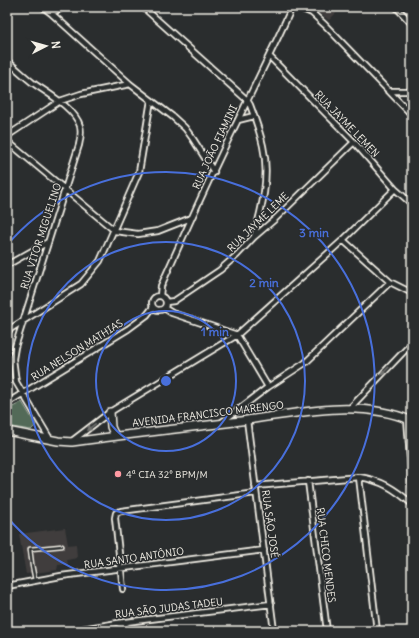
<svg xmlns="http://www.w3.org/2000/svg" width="419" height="638" viewBox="0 0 419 638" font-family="Delius,sans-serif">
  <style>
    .built { fill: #403e3d }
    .green { fill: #526b59; stroke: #a3aea0 }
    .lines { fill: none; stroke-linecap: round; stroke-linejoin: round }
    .service-casing { stroke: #f4f1e8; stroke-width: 5.5 }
    .minor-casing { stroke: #f4f1e8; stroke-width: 8 }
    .secondary-casing { stroke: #f4f1e8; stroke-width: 10 }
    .service { stroke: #2a2d2e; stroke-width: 2.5 }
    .minor { stroke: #2a2d2e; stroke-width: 4.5 }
    .secondary { stroke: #2a2d2e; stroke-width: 7 }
    .oneway { fill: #71726f }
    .ring { fill: none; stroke: #486fdb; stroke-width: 2 }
    .poi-dot { fill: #ff9aa2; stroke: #2a2d2e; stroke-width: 1.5 }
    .labels { text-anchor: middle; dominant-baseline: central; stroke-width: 3; stroke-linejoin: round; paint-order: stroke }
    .street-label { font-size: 10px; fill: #f4f1e8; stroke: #2a2d2e }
    .poi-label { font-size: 10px; fill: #f4f1e8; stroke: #2a2d2e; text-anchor: start }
    .centre { fill: #486fdb; stroke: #2a2d2e; stroke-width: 2 }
    .ring-label { font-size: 12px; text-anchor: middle; font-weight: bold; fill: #486fdb; stroke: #2a2d2e; stroke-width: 3; stroke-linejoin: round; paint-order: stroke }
  </style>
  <rect width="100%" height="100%" fill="#2a2d2e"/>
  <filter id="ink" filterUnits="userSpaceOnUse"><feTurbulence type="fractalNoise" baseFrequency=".025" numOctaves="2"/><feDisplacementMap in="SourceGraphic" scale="8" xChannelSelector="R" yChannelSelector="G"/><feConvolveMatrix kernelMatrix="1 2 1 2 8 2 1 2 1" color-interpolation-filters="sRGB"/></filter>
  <g filter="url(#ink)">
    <path class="built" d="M310 7H342L329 20Z
      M65 528 68 545 76 544 77 558 67 560 68 564 58 565 57 570 26 574 19 534Z"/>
    <path class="green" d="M22 402 36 425 31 430 7 426V410Z"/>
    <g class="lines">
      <g class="service-casing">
        <path id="service" d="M35 580 32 565 30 549 62 546"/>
      </g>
      <g class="minor-casing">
        <path id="minor" d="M43 7 51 13 130 84 173 117 185 128 193 139 214 172
          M143 7 247 100 250 105C255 118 260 132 263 146 270 176 262 208 254 237
          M298 7 312 13 325 25 412 115
          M396 7 412 24
          M411 7 412 8
          M51 13 64 7
          M270 57 354 142 395 189 412 204
          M7 61C16 68 24 76 33 83 47 93 75 108 80 126 82 133 80 139 79 145L15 347 13 359 16 382 50 439
          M388 91H412
          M238 120 254 116
          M7 136 60 101 81 94 130 84
          M7 141 115 231 138 234 158 231 191 218
          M343 240 390 282 412 293
          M7 265 48 242
          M152 303a7 7 0 1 1 14 0a7 7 0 1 1-14 0Z
          M160 296 161 286C186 230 211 174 238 120 256 82 275 45 292 7
          M166 302 174 301 183 295 220 270 237 255 254 237 275 219 354 142
          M164 308 172 313 237 335 268 387
          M7 331 81 284 100 261 139 172 151 100
          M7 403 128 329 147 315 153 307
          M349 409 412 343
          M407 418 412 486
          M247 420 274 631
          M222 422 268 387 305 363 390 282
          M72 441 110 412 237 335 343 240 395 189
          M359 477 377 631
          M308 481 327 631
          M255 486 359 477C381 480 395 489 412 504
          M7 586 61 576 264 550
          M123 589 115 518 116 513 121 511 256 493
          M119 624 140 631
          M70 631 118 623 271 604"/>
      </g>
      <g class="secondary-casing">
        <path id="secondary" d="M110 412 111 427 115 436
          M7 431 58 441 72 442C123 435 174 429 226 423 284 416 356 396 412 421"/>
      </g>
      <use href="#service" class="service"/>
      <use href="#minor" class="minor"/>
      <use href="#secondary" class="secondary"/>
    </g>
    <defs><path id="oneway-solid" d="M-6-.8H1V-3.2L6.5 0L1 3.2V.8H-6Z"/></defs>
    <g class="oneway">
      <use href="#oneway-solid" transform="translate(385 371) rotate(134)"/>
      <use href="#oneway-solid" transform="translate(91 427) rotate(142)"/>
    </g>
  </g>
  <g class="ring">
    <circle cx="166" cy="381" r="70"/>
    <circle cx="166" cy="381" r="139"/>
    <path d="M7 245A209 209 0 1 1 7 517"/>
  </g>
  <circle class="poi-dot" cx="118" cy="474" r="4"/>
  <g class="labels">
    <g class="street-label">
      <text transform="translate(347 124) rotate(46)">RUA JAYME LEMEN</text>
      <text transform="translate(215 147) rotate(-65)">RUA JOÃO FIAMINI</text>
      <text transform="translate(258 222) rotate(-44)">RUA JAYME LEME</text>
      <text transform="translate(41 236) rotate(-72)">RUA VITOR MIGUELINO</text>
      <text transform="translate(77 350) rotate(-32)">RUA NELSON MATHIAS</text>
      <text transform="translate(208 414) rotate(-7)">AVENIDA FRANCISCO MARENGO</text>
      <text transform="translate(270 524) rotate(82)">RUA SÃO JOSÉ</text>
      <text transform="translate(326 555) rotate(83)">RUA CHICO MENDES</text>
      <text transform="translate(134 558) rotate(-8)">RUA SANTO ANTÔNIO</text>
      <text transform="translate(169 608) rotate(-7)">RUA SÃO JUDAS TADEU</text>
    </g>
    <g class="poi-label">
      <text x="126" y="474">4ª CIA 32º BPM/M</text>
    </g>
  </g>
  <circle cx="166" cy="381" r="6" class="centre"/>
  <g class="ring-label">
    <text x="314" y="237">3 min</text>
    <text x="264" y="287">2 min</text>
    <text x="215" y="336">1 min</text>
  </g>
  <rect width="419" height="638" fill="none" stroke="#2a2d2e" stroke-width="24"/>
  <rect x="12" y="12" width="395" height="614" fill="none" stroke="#f4f1e8" stroke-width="1.5" filter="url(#ink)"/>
  <g transform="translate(46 46) rotate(84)" stroke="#2a2d2e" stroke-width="3" paint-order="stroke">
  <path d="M0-3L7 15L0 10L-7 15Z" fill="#f4f1e8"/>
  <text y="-6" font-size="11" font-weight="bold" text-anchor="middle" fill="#f4f1e8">N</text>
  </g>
</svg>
